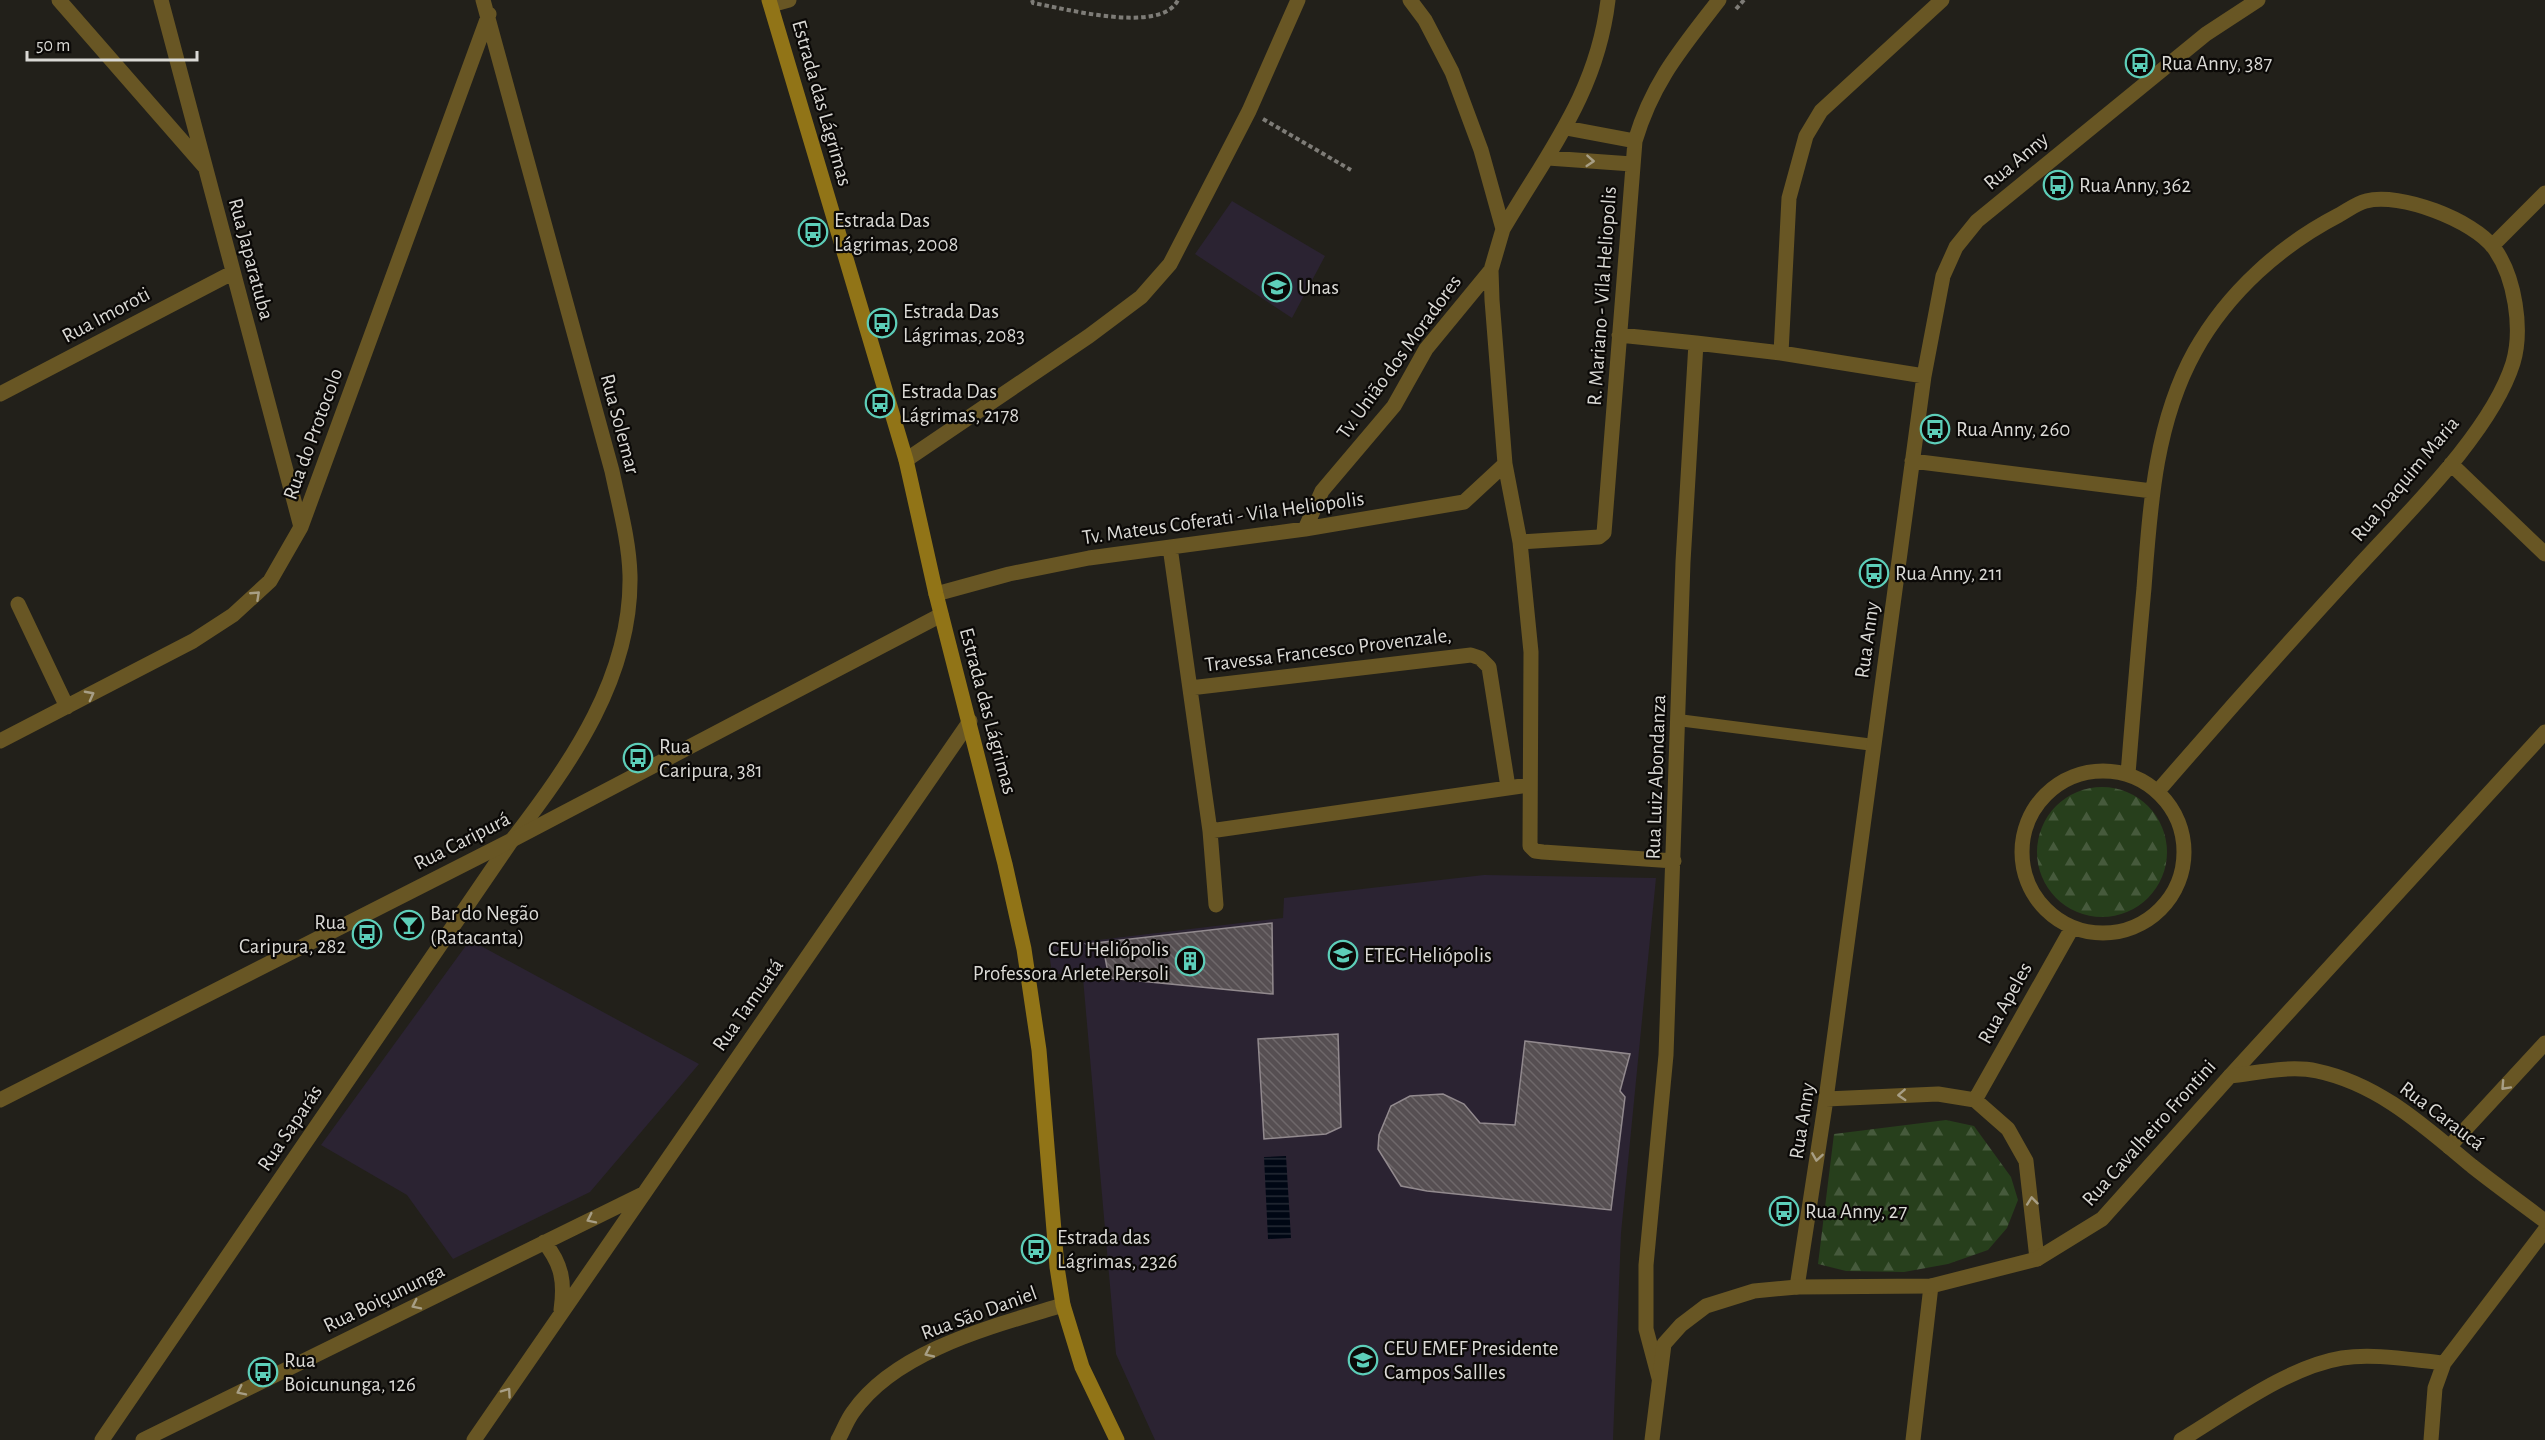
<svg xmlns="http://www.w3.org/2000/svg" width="2545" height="1440" viewBox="0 0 2545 1440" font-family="'Alegreya Sans',sans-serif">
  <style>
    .education { fill: #2b2332 }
    .forest { fill: url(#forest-firs) }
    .water { fill: url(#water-rules) }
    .building { fill: url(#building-back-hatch); stroke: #928a8e; stroke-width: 1.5 }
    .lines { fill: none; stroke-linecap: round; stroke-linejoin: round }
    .path { stroke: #7e7c77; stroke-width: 4; stroke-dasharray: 4.5 3; stroke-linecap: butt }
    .service { stroke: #685624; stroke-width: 12 }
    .minor { stroke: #685624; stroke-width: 15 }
    .tertiary { stroke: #685624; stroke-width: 15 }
    .secondary { stroke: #917417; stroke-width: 15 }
    .oneway { stroke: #a79e85 }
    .labels { text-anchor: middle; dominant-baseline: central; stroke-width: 4.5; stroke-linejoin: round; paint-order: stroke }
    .poi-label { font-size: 21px; fill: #dad9d5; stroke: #0b0907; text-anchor: start }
    .street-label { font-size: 21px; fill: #dad9d5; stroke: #0b0907 }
  </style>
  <defs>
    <pattern id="forest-firs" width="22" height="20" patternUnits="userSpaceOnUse" patternTransform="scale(1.5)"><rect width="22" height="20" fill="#273f1c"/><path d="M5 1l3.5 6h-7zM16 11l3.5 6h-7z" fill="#465a3c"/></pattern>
    <pattern id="water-rules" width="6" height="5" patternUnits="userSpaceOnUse" patternTransform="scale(1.5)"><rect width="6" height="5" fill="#000714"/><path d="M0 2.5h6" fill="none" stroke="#252b35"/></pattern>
    <pattern id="building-back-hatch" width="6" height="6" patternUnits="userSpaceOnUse" patternTransform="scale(1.5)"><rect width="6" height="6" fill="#564f52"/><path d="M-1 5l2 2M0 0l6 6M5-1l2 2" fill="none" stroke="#6e686a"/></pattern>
  </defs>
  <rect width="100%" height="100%" fill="#22201a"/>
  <path class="education" d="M1232 201 1325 256 1292 318 1195 254Z
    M1484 875 1656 878 1621 1233 1613 1440H1155L1116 1354 1083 978 1052 973 1048 946 1283 918 1284 898Z
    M470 940 699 1064 590 1192 453 1259 407 1195 321 1145Z"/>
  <path class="forest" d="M2037 852a65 65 0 1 1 130 0a65 65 0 1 1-130 0Z
    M1946 1120 1974 1126 2011 1177 2018 1200 2007 1228 1988 1250 1948 1264 1904 1272 1846 1271 1818 1264 1834 1134Z"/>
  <path class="water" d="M1286 1156 1291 1238 1268 1239 1264 1157Z"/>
  <path class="building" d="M1272 923 1273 994 1109 978 1105 957 1086 944Z
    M1338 1034 1341 1127 1326 1134 1264 1139 1258 1039Z
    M1525 1041 1630 1054 1620 1091 1625 1097 1611 1210 1427 1191 1401 1186 1378 1149 1379 1135 1391 1106 1410 1096 1443 1094 1464 1104 1480 1123 1515 1125Z"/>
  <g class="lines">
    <path class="path" d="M1032 0 1033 3C1063 8 1161 35 1178 0
      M1736 9 1744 0
      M1263 119 1351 170"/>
    <path class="service" d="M1678 720 1874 745"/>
    <path class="minor" d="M59 0 204 166
      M161 0 301 527
      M1410 0 1425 20 1452 72 1481 150 1503 229 1491 270 1492 300 1505 464 1520 542 1531 652 1530 846 1535 851 1543 852 1674 861
      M771 5 789 0
      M1566 128 1635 141
      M1548 158 1632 164
      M1503 229C1548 152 1597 93 1608 0
      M2492 246 2545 193
      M1619 335 1696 343
      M1781 353 1789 198 1806 136 1821 111 1942 0
      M0 394 232 273
      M906 460 1089 336 1141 297 1170 264 1249 111 1298 0
      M1912 461 2152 491
      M2451 464 2545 554
      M1305 529 1322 491 1394 406 1426 349 1491 270
      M1520 542 1599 537 1604 533 1635 141C1653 81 1682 48 1719 0
      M1170 547 1210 831 1216 905
      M936 594 1009 574 1089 558 1305 529 1464 502 1505 464
      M18 604 67 707
      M1190 688 1471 655 1480 658 1489 667 1508 787
      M0 741 193 641 233 615 270 581 301 527 489 14
      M2022 852a81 81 0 1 1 162 0a81 81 0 1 1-162 0Z
      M2128 774C2133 712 2138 650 2144 588 2150 507 2155 423 2195 351 2228 292 2281 245 2339 215 2348 210 2357 203 2366 201 2400 192 2473 220 2494 248 2515 277 2523 329 2513 363 2491 433 2406 514 2356 569 2289 642 2223 716 2158 791
      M1210 831 1529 785
      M2230 1076 2545 732
      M1826 1099 1938 1094 1975 1100 2008 1129 2026 1161 2037 1259
      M1975 1100 2072 928
      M2449 1147 2545 1043
      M544 1242C562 1264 565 1282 561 1310
      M1797 1287 1826 1099 1924 376 1943 276 1956 247 1977 221 2206 34 2258 0
      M1659 1378 1646 1329V1265L1666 1055 1683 562 1696 343 1781 353 1924 376
      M102 1440 512 840C572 762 632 676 630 575 629 540 619 505 612 471L483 0
      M143 1440 641 1195
      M474 1440 970 721
      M838 1440C843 1431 847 1420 853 1412 896 1350 994 1326 1063 1305
      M1913 1440 1931 1286
      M2181 1440C2228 1412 2287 1367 2342 1358 2374 1353 2411 1360 2444 1363
      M2431 1440 2435 1388 2444 1363 2545 1230"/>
    <path class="tertiary" d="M0 1100 512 840 941 615
      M1652 1440 1664 1344 1681 1325 1706 1306 1754 1291 1797 1287 1931 1286 2037 1259 2102 1219 2230 1076C2257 1073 2290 1065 2317 1071 2379 1084 2425 1127 2472 1166 2496 1185 2521 1203 2545 1221"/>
    <path class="secondary" d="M769 0 906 460 936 594 1005 864 1024 949 1039 1050 1057 1267 1063 1305 1082 1367 1117 1440"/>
  </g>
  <defs><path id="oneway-chevron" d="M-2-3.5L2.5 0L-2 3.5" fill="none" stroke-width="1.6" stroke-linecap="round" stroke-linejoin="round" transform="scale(1.5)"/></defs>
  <g class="oneway">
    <use href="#oneway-chevron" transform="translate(1590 161) rotate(4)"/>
    <use href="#oneway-chevron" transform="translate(256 595) rotate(-43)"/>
    <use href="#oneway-chevron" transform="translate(90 695) rotate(-28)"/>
    <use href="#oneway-chevron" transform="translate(2505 1086) rotate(133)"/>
    <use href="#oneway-chevron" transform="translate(1902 1095) rotate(177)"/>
    <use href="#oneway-chevron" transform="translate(1817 1157) rotate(99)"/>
    <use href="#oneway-chevron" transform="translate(2032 1201) rotate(-96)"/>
    <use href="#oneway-chevron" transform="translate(591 1219) rotate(154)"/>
    <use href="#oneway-chevron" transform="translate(416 1305) rotate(154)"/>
    <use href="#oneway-chevron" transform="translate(929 1353) rotate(155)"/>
    <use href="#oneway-chevron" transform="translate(241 1391) rotate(154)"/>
    <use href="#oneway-chevron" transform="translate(507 1392) rotate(-55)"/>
  </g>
  <defs>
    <g id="bus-ring" transform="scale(1.5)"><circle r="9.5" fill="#0b0907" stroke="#5dceb9" stroke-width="1.5"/><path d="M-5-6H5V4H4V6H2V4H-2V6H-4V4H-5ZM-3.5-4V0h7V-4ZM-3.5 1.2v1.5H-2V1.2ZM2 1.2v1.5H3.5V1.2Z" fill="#5dceb9"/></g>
    <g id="school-ring" transform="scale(1.5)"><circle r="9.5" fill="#0b0907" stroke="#5dceb9" stroke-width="1.5"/><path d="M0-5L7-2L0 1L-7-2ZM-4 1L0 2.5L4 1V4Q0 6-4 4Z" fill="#5dceb9"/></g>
    <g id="bar-ring" transform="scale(1.5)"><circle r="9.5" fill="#0b0907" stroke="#5dceb9" stroke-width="1.5"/><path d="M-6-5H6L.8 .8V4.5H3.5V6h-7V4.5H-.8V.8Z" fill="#5dceb9"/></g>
    <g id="university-ring" transform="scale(1.5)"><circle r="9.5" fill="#0b0907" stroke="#5dceb9" stroke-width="1.5"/><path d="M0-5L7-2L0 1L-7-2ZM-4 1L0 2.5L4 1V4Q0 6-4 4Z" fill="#5dceb9"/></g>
    <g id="building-ring" transform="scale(1.5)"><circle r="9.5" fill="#0b0907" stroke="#5dceb9" stroke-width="1.5"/><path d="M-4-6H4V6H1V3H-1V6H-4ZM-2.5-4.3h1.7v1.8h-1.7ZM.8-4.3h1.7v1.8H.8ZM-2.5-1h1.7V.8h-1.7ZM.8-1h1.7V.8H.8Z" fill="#5dceb9"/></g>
  </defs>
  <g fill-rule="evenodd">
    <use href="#bus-ring" x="2140" y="63"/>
    <use href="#bus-ring" x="2058" y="185"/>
    <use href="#bus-ring" x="813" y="232"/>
    <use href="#school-ring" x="1277" y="287"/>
    <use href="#bus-ring" x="882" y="323"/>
    <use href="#bus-ring" x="880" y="403"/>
    <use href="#bus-ring" x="1935" y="429"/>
    <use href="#bus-ring" x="1874" y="573"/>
    <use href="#bus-ring" x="638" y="758"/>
    <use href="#bar-ring" x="409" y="925"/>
    <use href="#bus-ring" x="367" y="934"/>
    <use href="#university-ring" x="1343" y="955"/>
    <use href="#building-ring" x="1190" y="961"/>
    <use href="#bus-ring" x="1784" y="1211"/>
    <use href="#bus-ring" x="1036" y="1249"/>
    <use href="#school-ring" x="1363" y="1360"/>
    <use href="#bus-ring" x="263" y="1372"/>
  </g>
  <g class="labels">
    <g class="poi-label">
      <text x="2161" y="63">Rua Anny, 387</text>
      <text x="2079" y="185">Rua Anny, 362</text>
      <text x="834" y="220">Estrada Das<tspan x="834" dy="24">Lágrimas, 2008</tspan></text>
      <text x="1298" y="287">Unas</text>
      <text x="903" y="311">Estrada Das<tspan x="903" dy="24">Lágrimas, 2083</tspan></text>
      <text x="901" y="391">Estrada Das<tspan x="901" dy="24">Lágrimas, 2178</tspan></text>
      <text x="1956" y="429">Rua Anny, 260</text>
      <text x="1895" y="573">Rua Anny, 211</text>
      <text x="659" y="746">Rua<tspan x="659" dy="24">Caripura, 381</tspan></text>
      <text x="430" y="913">Bar do Negão<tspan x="430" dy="24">(Ratacanta)</tspan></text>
      <text x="346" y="922" text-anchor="end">Rua<tspan x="346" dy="24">Caripura, 282</tspan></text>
      <text x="1169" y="949" text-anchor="end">CEU Heliópolis<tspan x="1169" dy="24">Professora Arlete Persoli</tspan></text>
      <text x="1364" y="955">ETEC Heliópolis</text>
      <text x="1805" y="1211">Rua Anny, 27</text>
      <text x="1057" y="1237">Estrada das<tspan x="1057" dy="24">Lágrimas, 2326</tspan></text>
      <text x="1384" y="1348">CEU EMEF Presidente<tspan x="1384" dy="24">Campos Sallles</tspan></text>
      <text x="284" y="1360">Rua<tspan x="284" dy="24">Boicununga, 126</tspan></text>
    </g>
    <g class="street-label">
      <text transform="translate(822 103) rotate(74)">Estrada das Lágrimas</text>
      <text transform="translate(2016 161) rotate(-40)">Rua Anny</text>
      <text transform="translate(251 259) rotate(75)">Rua Japaratuba</text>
      <text transform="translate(1602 296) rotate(-86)">R. Mariano - Vila Heliopolis</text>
      <text transform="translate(106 315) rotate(-28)">Rua Imoroti</text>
      <text transform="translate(1399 357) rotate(-54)">Tv. União dos Moradores</text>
      <text transform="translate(620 424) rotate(75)">Rua Solemar</text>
      <text transform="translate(313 434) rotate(-70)">Rua do Protocolo</text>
      <text transform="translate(2405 479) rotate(-50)">Rua Joaquim Maria</text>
      <text transform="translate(1223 518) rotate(-8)">Tv. Mateus Coferati - Vila Heliopolis</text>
      <text transform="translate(1867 640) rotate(-82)">Rua Anny</text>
      <text transform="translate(1328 650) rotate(-7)">Travessa Francesco Provenzale,</text>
      <text transform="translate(988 711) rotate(75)">Estrada das Lágrimas</text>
      <text transform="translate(1656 777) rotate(-88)">Rua Luiz Abondanza</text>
      <text transform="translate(462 841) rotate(-27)">Rua Caripurá</text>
      <text transform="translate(2005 1003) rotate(-61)">Rua Apeles</text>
      <text transform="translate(748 1005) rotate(-55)">Rua Tamuatá</text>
      <text transform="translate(2442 1116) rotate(37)">Rua Caraucá</text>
      <text transform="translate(1802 1121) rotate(-81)">Rua Anny</text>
      <text transform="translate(290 1128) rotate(-56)">Rua Saparás</text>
      <text transform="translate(2149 1133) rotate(-48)">Rua Cavalheiro Frontini</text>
      <text transform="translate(384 1298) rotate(-26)">Rua Boiçununga</text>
      <text transform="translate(979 1313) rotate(-20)">Rua São Daniel</text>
    </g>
  </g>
  <path d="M27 51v9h170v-9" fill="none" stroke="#dad9d5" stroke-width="3"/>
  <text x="36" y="51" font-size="18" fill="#dad9d5" stroke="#0b0907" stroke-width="4.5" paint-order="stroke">50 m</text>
</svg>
